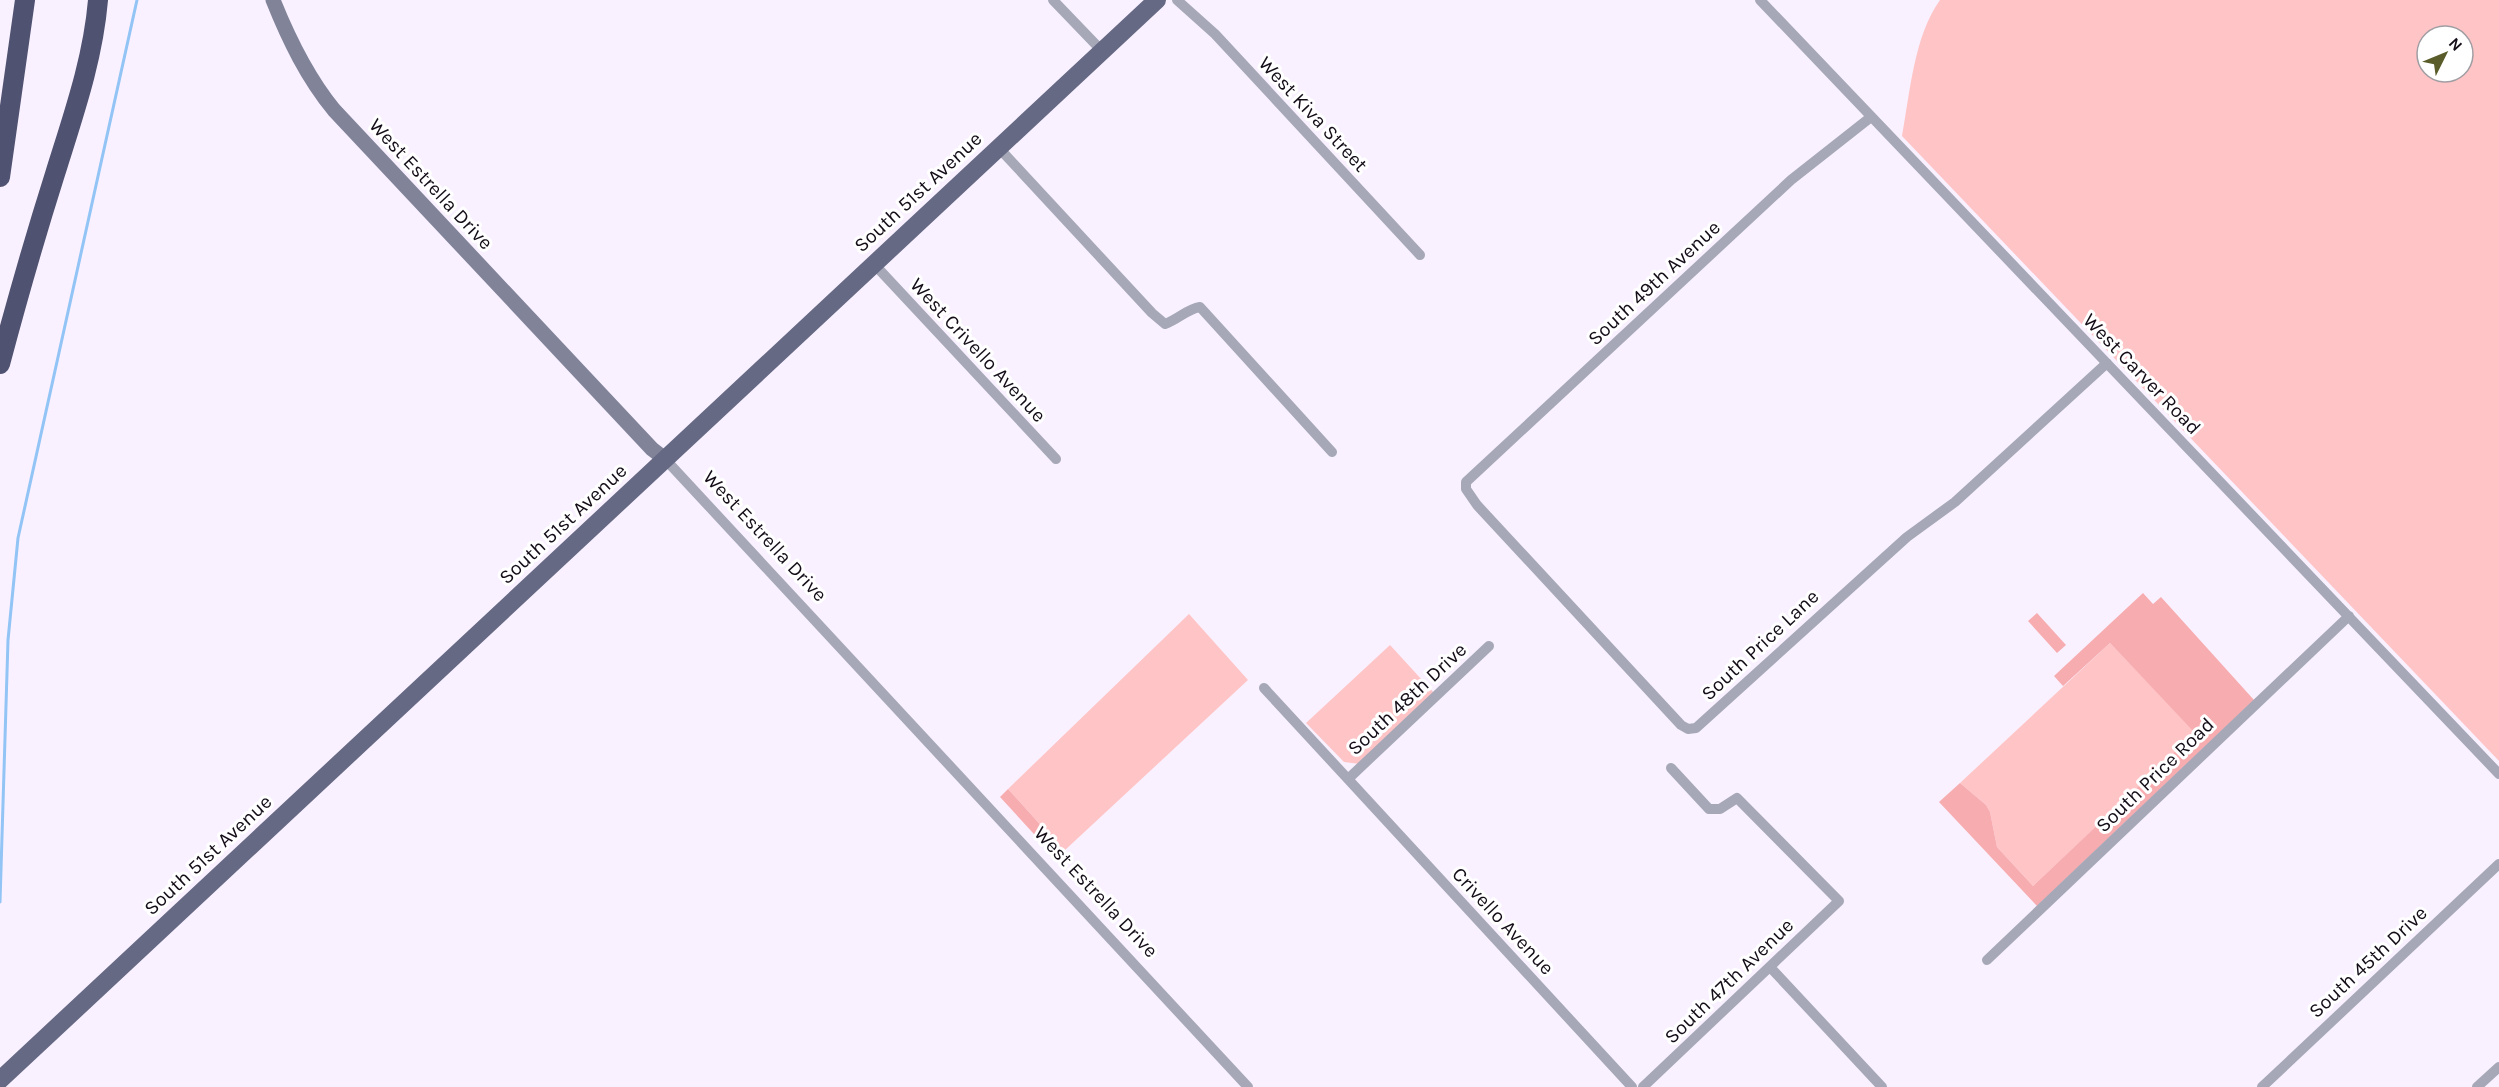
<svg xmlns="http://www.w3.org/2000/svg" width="2499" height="1087" viewBox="0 0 2499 1087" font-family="Karla,sans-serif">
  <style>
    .green { fill: #ffc4c6; fill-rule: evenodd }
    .forest { fill: #f7acb0 }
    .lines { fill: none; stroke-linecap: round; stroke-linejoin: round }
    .stream { stroke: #92c4f5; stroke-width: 3 }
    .street { stroke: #a6a8b8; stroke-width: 10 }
    .secondary { stroke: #818399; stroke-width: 15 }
    .primary { stroke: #666984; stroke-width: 18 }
    .highway { stroke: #505271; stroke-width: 20 }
    .labels { text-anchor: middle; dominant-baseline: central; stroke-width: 6; stroke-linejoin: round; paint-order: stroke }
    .street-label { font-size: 20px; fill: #140d18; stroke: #fff }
  </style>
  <rect width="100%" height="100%" fill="#f9f1ff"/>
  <path class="green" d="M1940 0H2499V761L1902 136C1910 93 1914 36 1940 0ZM2427 36H2463V72H2427Z
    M1189 614 1248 680 1064 851 1008 789Z
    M2110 643 2196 733 2033 886 1997 847 1990 812 1986 805 1960 783Z
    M1390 645 1434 693 1360 764 1344 762 1306 723Z"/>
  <path class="forest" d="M2143 593 2153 604 2161 597 2254 700 2037 906 1939 802 1960 783 1986 805 1990 812 1997 847 2033 886 2195 733 2110 643 2063 686 2054 676Z
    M2037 613 2066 645 2057 653 2028 621Z
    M1008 789 1064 851 1056 858 1000 797Z"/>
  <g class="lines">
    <path class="stream" d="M0 902 8 640 18 538 137 0"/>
    <path class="street" d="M1053 0 1102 51
      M1177 0 1215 34 1420 255
      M1760 0 2499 774
      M1871 117 1791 180 1466 482V489L1477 505 1681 725 1688 729 1696 728 1907 537 1955 502 2107 363
      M999 148 1152 313 1165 324C1179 319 1187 309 1200 307L1332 452
      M874 264 1056 459
      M665 459 1248 1087
      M1264 688 1632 1087
      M1348 779 1489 646
      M1987 960 2349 616
      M1770 967 1882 1087
      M1643 1087 1839 901 1737 798 1720 809H1709L1671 768
      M2262 1087 2499 864
      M2477 1087 2499 1067"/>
    <path class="secondary" d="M273 0C289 40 307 77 334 110L652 449 665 459"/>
    <path class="primary" d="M0 1080 1157 0"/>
    <path class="highway" d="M0 177 25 0
      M0 364C17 300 35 237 55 174 73 116 93 60 98 0"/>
  </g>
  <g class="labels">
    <g class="street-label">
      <text transform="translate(1313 114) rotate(47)">West Kiva Street</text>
      <text transform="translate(431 184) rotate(47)">West Estrella Drive</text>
      <text transform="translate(918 192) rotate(-43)">South 51st Avenue</text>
      <text transform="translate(1654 283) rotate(-43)">South 49th Avenue</text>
      <text transform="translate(978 350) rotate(47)">West Crivello Avenue</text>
      <text transform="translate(2142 374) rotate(46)">West Carver Road</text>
      <text transform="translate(563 524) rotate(-43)">South 51st Avenue</text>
      <text transform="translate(765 536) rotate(47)">West Estrella Drive</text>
      <text transform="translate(1760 645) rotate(-43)">South Price Lane</text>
      <text transform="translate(1407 699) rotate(-43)">South 48th Drive</text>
      <text transform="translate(2155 775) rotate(-44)">South Price Road</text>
      <text transform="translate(208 855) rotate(-43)">South 51st Avenue</text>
      <text transform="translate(1096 892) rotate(47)">West Estrella Drive</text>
      <text transform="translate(1503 921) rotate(47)">Crivello Avenue</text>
      <text transform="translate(2368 962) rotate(-43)">South 45th Drive</text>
      <text transform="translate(1729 981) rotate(-44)">South 47th Avenue</text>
    </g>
  </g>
  <g transform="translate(2445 54) rotate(47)"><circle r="28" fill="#ffffff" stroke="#a19ea3" stroke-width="1.5"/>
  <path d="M0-4.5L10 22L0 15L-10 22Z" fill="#5a5c2a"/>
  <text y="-9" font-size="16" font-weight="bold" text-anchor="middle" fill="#140d18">N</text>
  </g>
</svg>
